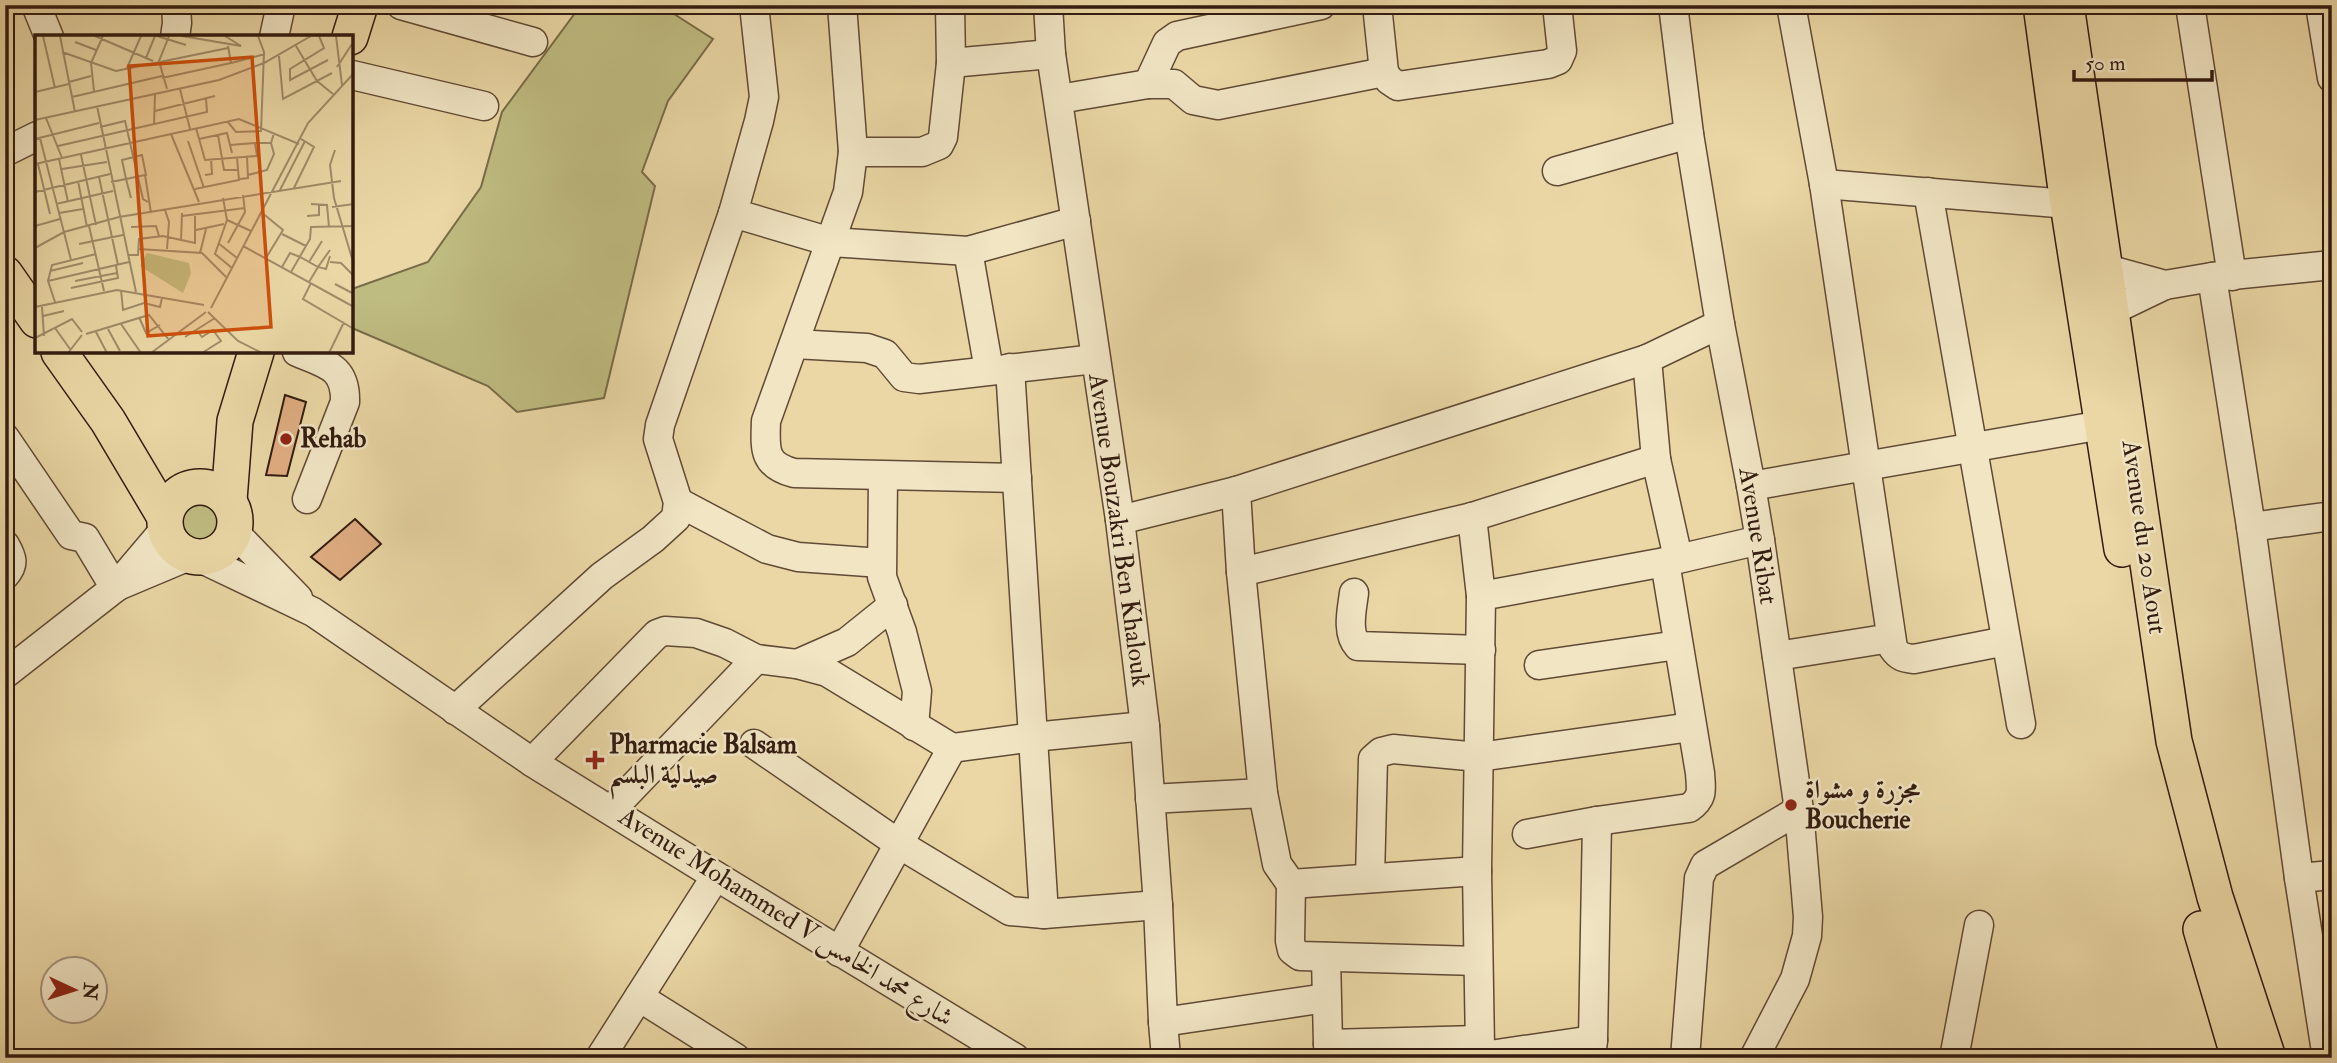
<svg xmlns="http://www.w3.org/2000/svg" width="2337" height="1063" font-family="'IM FELL Double Pica',Amiri,serif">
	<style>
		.green { fill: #bfbc81; stroke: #786c48; stroke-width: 2 }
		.building { fill: #dfad81; stroke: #321b10; stroke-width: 2 }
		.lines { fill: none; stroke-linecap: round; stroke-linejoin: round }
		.minor-casing { stroke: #604a35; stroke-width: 31 }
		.major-casing { stroke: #321b10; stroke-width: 38 }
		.minor { stroke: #f1e5c4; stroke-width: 28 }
		.major { stroke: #ead7a5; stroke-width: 35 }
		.poi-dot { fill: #8f2418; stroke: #f1e5c4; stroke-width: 2.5 }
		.labels { text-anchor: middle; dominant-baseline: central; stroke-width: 5; stroke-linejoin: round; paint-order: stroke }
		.poi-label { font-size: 26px; font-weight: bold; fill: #321b10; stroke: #f1e5c4; text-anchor: start }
		.street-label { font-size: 26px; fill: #321b10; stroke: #f1e5c4 }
		.inset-road { fill: none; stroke: #a08c69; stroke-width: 2 }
		.view { fill: #cd500d; fill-opacity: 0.15; stroke: #cd500d; stroke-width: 3.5 }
		.inset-edge { fill: none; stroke: #321b10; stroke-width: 3.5 }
	</style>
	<rect width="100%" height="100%" fill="#ead7a5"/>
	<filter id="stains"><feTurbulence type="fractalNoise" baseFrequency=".00286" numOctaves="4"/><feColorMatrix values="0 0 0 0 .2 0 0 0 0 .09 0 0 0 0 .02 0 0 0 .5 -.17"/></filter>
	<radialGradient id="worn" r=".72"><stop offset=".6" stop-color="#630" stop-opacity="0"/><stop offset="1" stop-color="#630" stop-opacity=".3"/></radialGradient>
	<g class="green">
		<path d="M581 5H660L713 39 668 101 642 172 655 186 604 398 517 412 488 386 352 328V289L428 262 481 187 502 112Z"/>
		<path d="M199 495C237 498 237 554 195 546 186 545 182 543 177 535L178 506 187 498Z"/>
	</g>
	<g class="building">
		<path d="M285 395 306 402 287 476 266 475Z"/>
		<path d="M355 519 381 544 340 580 311 557Z"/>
	</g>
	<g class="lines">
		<g class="minor-casing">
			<g id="minor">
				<path d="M36 5 49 37"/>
				<path d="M401 5 533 42"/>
				<path d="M842 5 853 152 848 192 766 421C765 449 763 465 794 473L1017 478"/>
				<path d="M1048 5 1051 54 1120 520 1145 726 1158 905 1163 1022 1166 1058"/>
				<path d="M1377 5 1384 72 1389 80 1398 86 1548 64 1558 60 1562 51 1557 5"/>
				<path d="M1673 5 1689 134 1720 324 1751 486 1760 540 1799 810 1808 917 1807 936 1795 979 1754 1058"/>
				<path d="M1791 5 1824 184 1893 648C1899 657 1904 658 1914 659L2006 641"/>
				<path d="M2190 5 2232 276"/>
				<path d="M2320 5 2332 78"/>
				<path d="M175 37 177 23 176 5"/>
				<path d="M274 37 281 5"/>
				<path d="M951 63 1051 54"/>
				<path d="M352 75 484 106"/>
				<path d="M1148 84 1167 43 1177 36 1321 5"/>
				<path d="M1059 99 1148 84H1174L1193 100 1218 105 1384 72"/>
				<path d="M5 152 37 136"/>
				<path d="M853 152H922L939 145 943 137 951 63 950 5"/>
				<path d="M1557 171 1689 134"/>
				<path d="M1824 184 2068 204"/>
				<path d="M1928 192 2021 724"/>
				<path d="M733 213 831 242 968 251 1076 221"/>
				<path d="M968 251 989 370"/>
				<path d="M2103 268 2165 285"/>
				<path d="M2212 277 2251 527 2299 878 2332 875"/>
				<path d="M2111 311 2165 285 2212 277 2332 265"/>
				<path d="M794 344 867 348 885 354 904 377 919 379 1095 359"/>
				<path d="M297 352C325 364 346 366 345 402L307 499"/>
				<path d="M1647 359 1656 459 1678 558"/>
				<path d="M1010 368 1044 914"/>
				<path d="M5 438 71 535 85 538 115 588"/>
				<path d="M883 476 882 577 902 632 917 691 914 726"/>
				<path d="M1751 486 2102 425"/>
				<path d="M1236 491 1241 572 1263 793 1277 864 1291 884 1477 871"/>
				<path d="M678 502 767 549 798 557 881 563"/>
				<path d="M1472 517 1481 596"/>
				<path d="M1120 520 1236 491 1647 359 1720 324"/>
				<path d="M2251 527 2332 516"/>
				<path d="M235 533 298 598"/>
				<path d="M5 545C12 557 15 564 5 575"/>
				<path d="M200 558 313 612 532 762 716 876 1015 1058"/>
				<path d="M1241 572 1472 517 1656 459"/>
				<path d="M120 585 189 556"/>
				<path d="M1354 593C1352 609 1346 633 1358 646L1481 650"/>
				<path d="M1777 656 1891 638"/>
				<path d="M797 664 847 642 893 605"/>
				<path d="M1539 665 1678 645"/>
				<path d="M5 674 115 588 165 529"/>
				<path d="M455 710 602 576 653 539 676 518 678 502 658 439 660 425 733 213 759 121 764 97 754 5"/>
				<path d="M754 744 899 844 1010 911 1044 914 1158 905"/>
				<path d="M532 762 657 634 665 631 696 633 725 643 756 659 797 664 827 672 952 748 1033 737 1145 726"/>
				<path d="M1150 799 1263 793"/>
				<path d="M611 810 756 659"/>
				<path d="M1527 834 1597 821 1689 808C1704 797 1701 790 1700 773L1665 562"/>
				<path d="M1370 878 1373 759 1381 752 1393 749 1479 757 1691 727"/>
				<path d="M2299 878 2327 1058"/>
				<path d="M1291 884 1290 941 1292 950 1300 956 1478 961"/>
				<path d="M839 952 952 748"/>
				<path d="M1326 957 1328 1044 1331 1058"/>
				<path d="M639 997 736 1058"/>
				<path d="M1163 1022 1326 998"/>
				<path d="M1593 1040 1597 821"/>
				<path d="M1328 1044 1479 1040"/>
				<path d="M600 1058 716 876"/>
				<path d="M1591 1058 1593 1040 1490 1055 1483 1053 1480 1048 1477 871 1481 596 1665 562 1760 540"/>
				<path d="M1685 1058 1699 878 1705 865 1799 810"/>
				<path d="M1954 1058 1979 925"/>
			</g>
		</g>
		<g class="major-casing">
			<g id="major">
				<path d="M2041 5 2068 204 2122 549"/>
				<path d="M2066 5 2174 741 2215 897 2268 1058"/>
				<path d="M350 37 360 5"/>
				<path d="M5 274 37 320"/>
				<path d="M59 352 108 421 165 517"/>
				<circle cx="200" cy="522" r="35"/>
				<path d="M229 500 235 421 256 352"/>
				<path d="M2201 929 2239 1058"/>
			</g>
		</g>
		<use href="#minor" class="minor"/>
		<use href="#major" class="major"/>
	</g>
	<g class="poi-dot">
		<circle cx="286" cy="439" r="7"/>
		<path d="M591.5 749.5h7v7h7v7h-7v7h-7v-7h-7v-7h7z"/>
		<circle cx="1791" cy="805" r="7"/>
	</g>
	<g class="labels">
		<g class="poi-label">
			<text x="300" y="439">Rehab</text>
			<text x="609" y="745">Pharmacie Balsam<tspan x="609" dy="30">صيدلية البلسم</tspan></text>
			<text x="1805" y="790">مجزرة و مشواة<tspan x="1805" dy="30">Boucherie</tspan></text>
		</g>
		<g class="street-label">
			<text transform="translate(1119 530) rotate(82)">Avenue Bouzakri Ben Khalouk</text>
			<text transform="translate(1758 536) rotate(81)">Avenue Ribat</text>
			<text transform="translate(2144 537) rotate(82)">Avenue du 20 Aout</text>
			<text transform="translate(786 917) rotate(32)">Avenue Mohammed V شارع محمد الخامس</text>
		</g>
	</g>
	<g transform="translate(35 35)">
		<rect width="318" height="318" fill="#ead7a5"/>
		<path d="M112 218 154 228 156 238 148 258 105 231Z" fill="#bfbc81"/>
		<path class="inset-road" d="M8 1 20 53M25 1 40 77M60 1 118 26M122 1 151 10M147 1 206 11 190 1M284 1 289 13 255 34V45L293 25M301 1 307 50M40 7 61 15M261 11 282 46 298 59M27 17 81 36 193 13M244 21 248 64 297 38M111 23 120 1M196 28 230 19M302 32 317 9M92 33 106 1M127 43 196 28 193 11M34 47 56 41M132 54 124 26 134 1M145 54 155 94M59 56 56 28 68 1M0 57 34 49M37 62 127 41M62 71 101 257M120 76 180 61M11 83 27 123M0 85 184 45 229 28 276 1M192 86 201 97 226 96 229 17 223 1M119 89 120 60M65 92 90 86 108 164 113 167M161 93 170 125 222 121 220 108H236L239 98M136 99 164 167M183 100 189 135H203M5 103 36 225M0 104 64 88M164 104 192 98 197 118M153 106 169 153M195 110 220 108M23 111 172 77 171 64M300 115 295 130 299 163 319 230M46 120 61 190M24 124 33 167M0 129 204 84 264 109M3 129 15 179M27 134 72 127M110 140 116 178M170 140 177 139 176 124M213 140 232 135 239 119 236 108M64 142 83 230M205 144 213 143 212 122M43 146 52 192M76 147 91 144 110 140H111L107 120 87 125 91 144 96 163M259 153 279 112 266 104M160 154 204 145 202 123M245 155 270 106M0 157 75 139M188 163 192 185 180 219 197 233M21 169 78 156M276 169 292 170 294 192M297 172 319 169M130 175 134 187 132 214M226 177 248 195 231 223M24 178 48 174M147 181 210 173M272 181 284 180V169M192 185 216 196M0 191 25 184M54 191 69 256M96 192 121 191 124 201M161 195 189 189M247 199 271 211M146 206 147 178M183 208 202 223M193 208 210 177 208 160M44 209 88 200M208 211 319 272M0 213 29 197 84 182 306 146M103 214 167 218 191 242M295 215 283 232 291 234 295 221M165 218 171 194M93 220H103L104 204 128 201 160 208V179M274 227 287 206M295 227 306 228 319 241M247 232 255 218 265 222 283 232 274 247M15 236 48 228M256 237 275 204 276 192 319 191M13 246 94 227M40 246 82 238M276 248 268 264 319 294M300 249 319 259M36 253 83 243 81 231M86 255 88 275 109 268 125 272 127 263M20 267 13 246 17 230 61 219M0 272 82 255 169 270M7 272 9 301M176 273 273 88 319 38M173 277 203 306 227 318M8 281 29 276M104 282 111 298 125 290M86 289 106 318M20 293 35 314M73 294 85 316M61 297 72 318M163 297 167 302 178 295 186 306 167 318M51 299 114 280 134 305M150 302 180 283M0 303 37 284 47 297M33 318 47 300M116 318 171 277M294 318 309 287"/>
		<path class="view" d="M217 22 236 292 113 301 94 31Z"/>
		<rect width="318" height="318" class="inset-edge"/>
	</g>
	<rect width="2337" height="1063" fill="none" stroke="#ead7a5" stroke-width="28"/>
	<rect x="7" y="7" width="2323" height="1049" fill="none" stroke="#321b10" stroke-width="3.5"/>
	<rect x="14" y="14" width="2309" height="1035" fill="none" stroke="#321b10" stroke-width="2"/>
	<g transform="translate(74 990) rotate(94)"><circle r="33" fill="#f1e5c4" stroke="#a5947c" stroke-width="2"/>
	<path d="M0-5L12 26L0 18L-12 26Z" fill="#8f2418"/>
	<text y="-10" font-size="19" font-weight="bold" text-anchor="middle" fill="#321b10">N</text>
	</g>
	<path d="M2074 70v10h138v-10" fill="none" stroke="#321b10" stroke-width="3.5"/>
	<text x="2085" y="70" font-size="21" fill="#321b10" stroke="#f1e5c4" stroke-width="5" paint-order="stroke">50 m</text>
	<rect width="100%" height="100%" filter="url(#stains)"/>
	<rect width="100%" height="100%" fill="url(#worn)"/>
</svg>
